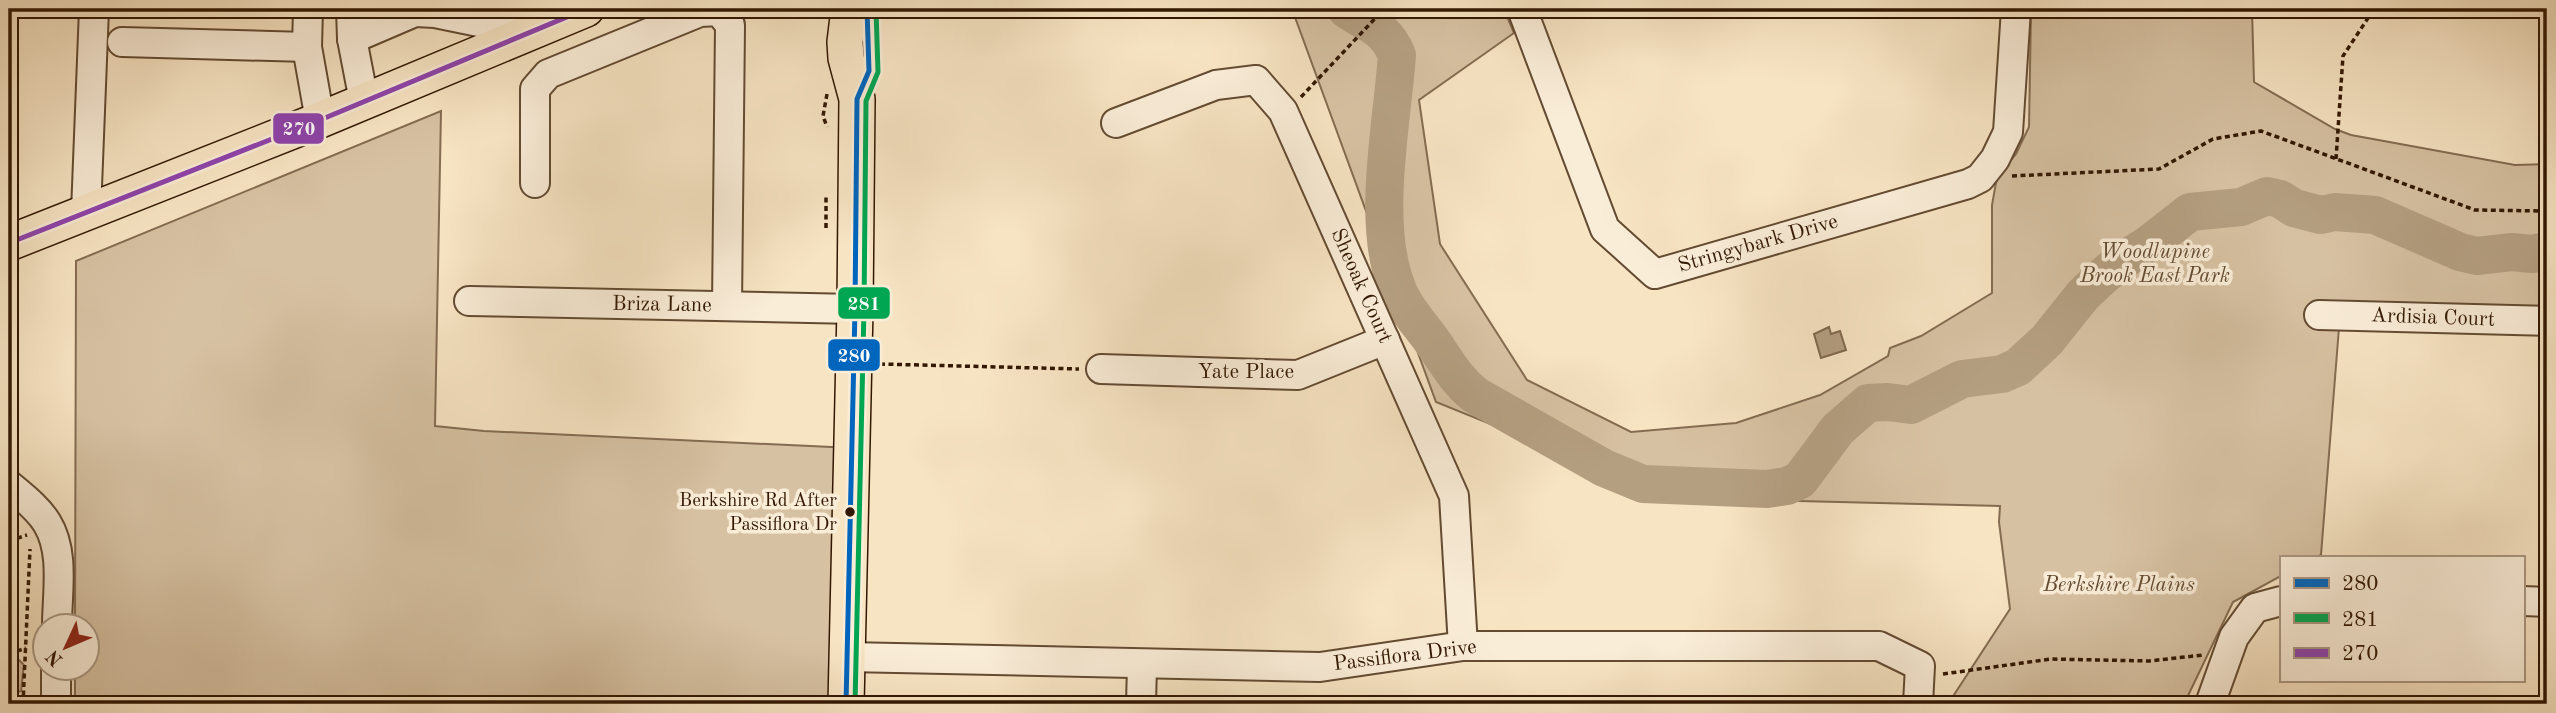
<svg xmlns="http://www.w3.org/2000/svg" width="2556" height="713" font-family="'Old Standard TT',serif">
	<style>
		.green { fill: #d6c1a2; stroke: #846c52; stroke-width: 2 }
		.water { fill: #b49f81; stroke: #80694e; stroke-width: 2 }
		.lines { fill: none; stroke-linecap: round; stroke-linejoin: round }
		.river { stroke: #b49f81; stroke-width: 38 }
		.minor-casing { stroke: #634b32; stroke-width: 32 }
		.major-casing { stroke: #321802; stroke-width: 38 }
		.path { stroke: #321802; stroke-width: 3.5; stroke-dasharray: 5 3.5; stroke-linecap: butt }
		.minor { stroke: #faedd8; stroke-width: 28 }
		.major { stroke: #f7e4c3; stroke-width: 35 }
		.bus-1-casing { stroke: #faedd8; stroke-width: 10 }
		.bus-2-casing { stroke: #faedd8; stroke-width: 10 }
		.bus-3-casing { stroke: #faedd8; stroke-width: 10 }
		.bus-1 { stroke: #0065bd; stroke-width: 5 }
		.bus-2 { stroke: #00a651; stroke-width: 5 }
		.bus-3 { stroke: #8e44ad; stroke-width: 5 }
		.bus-dot { fill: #321802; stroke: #faedd8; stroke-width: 2.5 }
		.labels { text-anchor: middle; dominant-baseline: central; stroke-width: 7; stroke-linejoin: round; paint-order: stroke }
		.bus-label { font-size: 19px; fill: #321802; stroke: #faedd8; text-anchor: end }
		.street-label { font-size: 21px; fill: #321802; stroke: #faedd8 }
		.park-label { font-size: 21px; font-style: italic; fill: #634b32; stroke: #faedd8 }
		.line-badge { stroke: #faedd8; stroke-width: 2.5 }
		.badge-label { font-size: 19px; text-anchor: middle; font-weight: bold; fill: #fff }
	</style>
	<rect width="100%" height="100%" fill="#f7e4c3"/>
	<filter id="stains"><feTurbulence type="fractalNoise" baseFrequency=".00286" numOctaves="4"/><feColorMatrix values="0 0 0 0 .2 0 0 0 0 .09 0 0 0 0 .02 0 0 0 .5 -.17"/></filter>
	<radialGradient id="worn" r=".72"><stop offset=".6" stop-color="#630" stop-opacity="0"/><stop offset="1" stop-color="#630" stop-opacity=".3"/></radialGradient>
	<g class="green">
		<path d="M1292 9H1504L1514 33 1419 100 1440 244 1527 380 1631 432 1736 423 1820 395 1888 356 1890 348 1921 336 1992 293V205L1997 177 2016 154 2029 127 2031 9H2252L2254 82 2335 129 2351 135 2515 165 2547 164V321L2340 315 2321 555 2317 557H2281V576L2233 602 2184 704H1948L2010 609 1999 522 2000 506 1756 500 1605 486 1542 445 1436 402Z"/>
		<path d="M441 111 435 426 484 431 852 448 848 704H75V668H88V626L75 625 76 261Z"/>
		<path d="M19 660 24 665 21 691 9 695V664Z"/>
	</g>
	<path class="water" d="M1829 327 1831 334 1840 331 1846 350 1821 358 1814 334Z"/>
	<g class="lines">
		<path class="river" d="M1346 9C1370 26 1384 26 1397 55 1392 125 1371 222 1397 288 1404 308 1420 324 1432 341 1446 361 1456 380 1475 395L1604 468 1643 484 1767 489 1787 486 1800 480 1838 429 1868 403 1888 402 1911 405 1962 379 2002 374 2018 367 2047 340 2083 295 2100 279 2117 264 2149 244 2190 212 2241 207 2267 196 2280 199 2294 208 2321 215 2335 212 2375 215 2460 252 2477 256 2512 252 2532 254 2547 251"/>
		<g class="minor-casing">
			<g id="minor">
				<path d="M308 9 307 47 320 120"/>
				<path d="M351 9 352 39 364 101"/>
				<path d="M1522 9 1605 229 1655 274 1968 184 1980 178 1995 159 2008 132 2016 9"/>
				<path d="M352 39 415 12 435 13 518 30H534"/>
				<path d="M122 42 307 47"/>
				<path d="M1116 123 1216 85 1256 80 1283 111 1454 496 1463 646"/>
				<path d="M535 183V89L548 74 700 12 719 11 730 25 727 306"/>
				<path d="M86 212 94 9"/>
				<path d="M469 301 855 309"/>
				<path d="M2319 315 2547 321"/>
				<path d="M1101 369 1298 375 1385 340"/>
				<path d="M9 485C22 496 38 508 47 523 65 552 57 593 57 626"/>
				<path d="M2523 601 2547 602"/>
				<path d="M847 657 1320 667 1463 646H1879L1920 666 1918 704"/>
				<path d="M56 704V668"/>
				<path d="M1141 704 1142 665"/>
				<path d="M2210 704 2234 637 2255 608 2281 601"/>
			</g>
		</g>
		<g class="major-casing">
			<g id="major">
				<path d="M9 243 320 120 586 9"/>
				<path d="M846 704 855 309 857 99 846 58 845 42 849 9"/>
			</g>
		</g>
		<g class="path">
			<path d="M827 94 823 116 827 127"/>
			<path d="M1301 97 1384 9"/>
			<path d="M2336 159 2343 56 2374 9"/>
			<path d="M2012 176 2159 169 2213 139 2261 131 2475 210 2547 211"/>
			<path d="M826 228V194"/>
			<path d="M880 364 1079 369"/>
			<path d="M9 541 27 535"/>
			<path d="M9 654 26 648"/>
			<path d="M1943 674 2051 659 2149 661 2203 655"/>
			<path d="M23 704 30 549"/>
		</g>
		<use href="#minor" class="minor"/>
		<use href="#major" class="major"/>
		<g class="bus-1-casing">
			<path id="bus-1" d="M846 704 855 309 857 99 869 71 867 9"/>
		</g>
		<g class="bus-2-casing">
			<path id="bus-2" d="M855 704 864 309 866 101 878 72 876 9"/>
		</g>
		<g class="bus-3-casing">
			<path id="bus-3" d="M9 243 320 120 586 9"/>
		</g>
		<use href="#bus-1" class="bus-1"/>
		<use href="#bus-2" class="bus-2"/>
		<use href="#bus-3" class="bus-3"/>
	</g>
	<circle class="bus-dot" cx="850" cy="512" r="6"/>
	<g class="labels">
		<g class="bus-label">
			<text x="837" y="501">Berkshire Rd After<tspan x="837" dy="24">Passiflora Dr</tspan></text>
		</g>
		<g class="street-label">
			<text transform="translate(1758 244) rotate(-16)">Stringybark Drive</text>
			<text transform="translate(1361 286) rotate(66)">Sheoak Court</text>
			<text transform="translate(662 305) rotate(1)">Briza Lane</text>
			<text transform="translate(2433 318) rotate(2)">Ardisia Court</text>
			<text x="1246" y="372">Yate Place</text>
			<text transform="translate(1405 656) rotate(-7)">Passiflora Drive</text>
		</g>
		<g class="park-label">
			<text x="2155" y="252">Woodlupine<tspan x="2155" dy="24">Brook East Park</tspan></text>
			<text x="2119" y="585">Berkshire Plains</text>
		</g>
	</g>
	<g class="line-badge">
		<rect x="272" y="112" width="53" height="33" rx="7" fill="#8e44ad"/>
		<rect x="837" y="286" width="54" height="34" rx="7" fill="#00a651"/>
		<rect x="827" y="338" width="54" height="34" rx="7" fill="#0065bd"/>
	</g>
	<g class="badge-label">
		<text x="299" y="135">270</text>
		<text x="864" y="310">281</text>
		<text x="854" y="362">280</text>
	</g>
	<rect width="2556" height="713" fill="none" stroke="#f7e4c3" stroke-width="35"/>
	<rect x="10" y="10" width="2535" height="692" fill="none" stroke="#321802" stroke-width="3.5"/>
	<rect x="18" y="18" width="2521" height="678" fill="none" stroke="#321802" stroke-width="2"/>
	<rect x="2280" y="556" width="245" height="126" fill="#faedd8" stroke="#aa9882" stroke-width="2"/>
	<rect x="2294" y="578" width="35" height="10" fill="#0065bd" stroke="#aa9882" stroke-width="2"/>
	<text x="2342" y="590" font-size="21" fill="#321802">280</text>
	<rect x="2294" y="613" width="35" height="10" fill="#00a651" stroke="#aa9882" stroke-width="2"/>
	<text x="2342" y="626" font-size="21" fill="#321802">281</text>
	<rect x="2294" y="648" width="35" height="10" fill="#8e44ad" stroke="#aa9882" stroke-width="2"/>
	<text x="2342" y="660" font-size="21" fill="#321802">270</text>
	<g transform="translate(66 647) rotate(226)"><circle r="33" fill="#faedd8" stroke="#aa9882" stroke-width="2"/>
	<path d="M0-5L12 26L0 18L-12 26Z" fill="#8f2418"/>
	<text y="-10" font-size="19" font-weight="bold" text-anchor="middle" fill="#321802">N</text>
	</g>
	<rect width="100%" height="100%" filter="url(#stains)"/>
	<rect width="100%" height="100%" fill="url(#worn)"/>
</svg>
